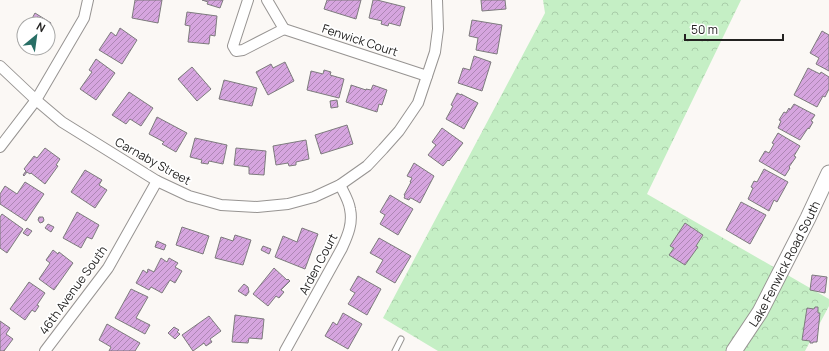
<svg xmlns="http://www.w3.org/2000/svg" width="829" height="351" font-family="Manrope,sans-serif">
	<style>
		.forest { fill: url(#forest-crowns) }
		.building { fill: url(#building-hatch); stroke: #7d7b7d }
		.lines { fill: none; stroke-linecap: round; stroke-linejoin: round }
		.lane-casing { stroke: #979492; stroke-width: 7 }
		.street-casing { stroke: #979492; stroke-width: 12 }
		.secondary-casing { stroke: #979492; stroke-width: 17 }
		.lane { stroke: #fff; stroke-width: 5 }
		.street { stroke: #fff; stroke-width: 10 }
		.secondary { stroke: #fff; stroke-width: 15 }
		.labels { text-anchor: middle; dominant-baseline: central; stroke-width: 3.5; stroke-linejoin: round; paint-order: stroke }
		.street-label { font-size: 12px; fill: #232221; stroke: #fff }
	</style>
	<defs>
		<pattern id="forest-crowns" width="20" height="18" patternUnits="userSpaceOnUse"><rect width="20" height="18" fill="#c5efc5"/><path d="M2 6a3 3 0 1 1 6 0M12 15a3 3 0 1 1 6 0" fill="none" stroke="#a9cda9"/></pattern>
		<pattern id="building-hatch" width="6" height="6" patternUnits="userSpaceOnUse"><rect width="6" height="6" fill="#d6a5df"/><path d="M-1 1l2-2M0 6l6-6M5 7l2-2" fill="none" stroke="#ad86b4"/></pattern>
	</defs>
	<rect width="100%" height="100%" fill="#fbf8f5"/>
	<path class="forest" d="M543 0H741L647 194 829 299V306L805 351H438L383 318 545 13Z"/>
	<g class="building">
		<path d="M135 0H162L158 23 132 18Z"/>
		<path d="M202 0H223L220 8 207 4 208 2Z"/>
		<path d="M327 0H361L356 19 324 9Z"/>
		<path d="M373 0H377L405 7 400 26 389 23 388 26 381 24 382 21 369 18Z"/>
		<path d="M481 0H505L506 9 482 11Z"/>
		<path d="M187 12 217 16 215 36 210 35 209 44 188 42 190 26 185 25Z"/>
		<path d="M35 13 51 23 48 28V24H29Z"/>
		<path d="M472 20 502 25 497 54 476 50 478 38 469 36Z"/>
		<path d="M120 28 137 40 122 64 99 50 111 32 116 36Z"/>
		<path d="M822 31 829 35V71L816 64 819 58 810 53Z"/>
		<path d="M24 32V46L18 42Z"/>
		<path d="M474 56 491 62 482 91 458 83 463 68 470 70Z"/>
		<path d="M96 59 115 73 96 100 80 89 92 72 89 70Z"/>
		<path d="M285 62 294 81 268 95 256 72 271 64 273 68Z"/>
		<path d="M192 67 211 89 197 101 178 79Z"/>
		<path d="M808 68 820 74 821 72 829 77V89L825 97 823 96 817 107 794 95Z"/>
		<path d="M324 70 331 72 330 75 344 79 339 98 307 90 311 71 323 74Z"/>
		<path d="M224 80 257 88 252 106 219 99Z"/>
		<path d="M351 85 366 90V89L371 90 373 85 387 90 382 105 379 104 377 112 346 102 351 86Z"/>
		<path d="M129 92 153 108 141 126 130 119 126 124 112 115Z"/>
		<path d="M457 93 461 95V94L478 103 464 129 446 119 453 106 451 105Z"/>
		<path d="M337 100 338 107 331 108 330 101Z"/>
		<path d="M794 104 815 115 811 121 813 122 809 129 808 128 800 140 778 128 781 121 779 120 784 112 786 113 789 108 790 110Z"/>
		<path d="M157 117 187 133 176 152 162 144 164 142 149 134Z"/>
		<path d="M347 125 353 144 321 154 315 135Z"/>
		<path d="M442 128 463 143 449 161 448 160 443 166 428 155 436 145 432 142Z"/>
		<path d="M778 133 800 146 794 156 796 157 789 167 790 168 785 176 759 161 765 151 769 153 774 144 772 143Z"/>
		<path d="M195 138 227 145 223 164 209 161 208 164 201 163 202 160 190 157Z"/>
		<path d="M306 140 309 159 296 162V165L289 166 288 163 276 165 273 146Z"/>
		<path d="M45 148 60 159 56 165 58 166 45 184 31 173 30 174 27 172 24 176 23 175 26 171 24 169 34 156 37 158Z"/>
		<path d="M236 148 266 151 264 175 249 174V167L234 165Z"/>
		<path d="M414 163 434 176 420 203 411 198H410L409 200 404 198 405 196 404 195 411 182H410L412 178 407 176Z"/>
		<path d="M764 169 788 182 777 202 774 200 769 211 748 199 753 188 751 187 754 181 757 182Z"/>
		<path d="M85 170 102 180 99 185 107 190 95 208 71 192Z"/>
		<path d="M25 182 44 194 26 221 0 204V194L5 186 17 194Z"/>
		<path d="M390 195 413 209 398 235 380 224 385 215 380 212Z"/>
		<path d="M741 202 766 215 750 244 726 230Z"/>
		<path d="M77 212 99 225 92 239 87 237 81 248 63 238Z"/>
		<path d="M2 214 23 229 7 253 0 248V217Z"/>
		<path d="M39 217H43L44 220 43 222 40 223 38 220Z"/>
		<path d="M685 223 703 235 696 246 698 247 685 265 669 255 674 248 670 246Z"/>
		<path d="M48 224 54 227 51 232 45 228Z"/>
		<path d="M182 227 209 236 203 254 176 245Z"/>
		<path d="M27 228 32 231 28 236 23 233Z"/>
		<path d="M302 228 318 234 305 269 275 257 283 236 297 242Z"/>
		<path d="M235 235 251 240 243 265 215 258 221 237 233 241Z"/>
		<path d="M379 238 411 256 395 283 376 272 383 260 370 253Z"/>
		<path d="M157 241 166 245 164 250 155 247Z"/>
		<path d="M263 246 271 249 269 254 261 250Z"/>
		<path d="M53 250 58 254 59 252 73 263 54 290 39 279 50 263 46 260Z"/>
		<path d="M161 258 167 262 169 258 178 263 175 267 182 271 175 283 170 280 162 293 151 287 149 290 136 283 143 270 147 273 148 269 154 272Z"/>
		<path d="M274 268 287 280 288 279 290 281 281 290 284 292 279 298 276 296 268 306 253 294Z"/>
		<path d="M812 275 827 277 825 293 810 290Z"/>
		<path d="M358 276 381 289 367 315 348 304 355 293 350 290Z"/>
		<path d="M29 282 45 293 37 305 39 306 35 312 32 310 25 320 10 309Z"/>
		<path d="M244 284 248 287 249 292 246 296 238 291Z"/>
		<path d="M131 289 148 297 136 318 150 325 145 334 115 318Z"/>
		<path d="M815 307H818V313H820L817 342H813V343H810V341L802 340 807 308 814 309Z"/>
		<path d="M343 313 362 324 348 349 325 336 333 322 337 325Z"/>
		<path d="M235 315 264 319 262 339 249 338 248 343 232 342Z"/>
		<path d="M209 316 221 331 210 339 212 342 206 346 204 343 193 351 182 335Z"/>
		<path d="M0 321 10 328 6 334 13 339 4 351H0Z"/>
		<path d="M107 324 140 343 135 351H109L111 347 99 340Z"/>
		<path d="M174 327 179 330 177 332 180 334 175 339 168 333Z"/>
	</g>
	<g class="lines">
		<g class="lane-casing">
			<path id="lane" d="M395 351 401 339"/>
		</g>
		<g class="street-casing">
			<g id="street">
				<path d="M248 0 233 46 236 51 243 50 284 29 267 0"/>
				<path d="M284 29 427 76"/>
				<path d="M0 66 36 100 62 122 157 181 189 196 221 205 257 207 288 204 314 197 340 185 367 166 383 149 399 131 418 103 435 52 438 29 437 0"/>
				<path d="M0 147 36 100 84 18 88 0"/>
				<path d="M45 351 108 268 157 181"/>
				<path d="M285 351 342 248C348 235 353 223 350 209 349 201 344 193 340 185"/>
			</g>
		</g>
		<g class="secondary-casing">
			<g id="secondary">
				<path id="s1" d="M734 351 760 312 808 218 829 173"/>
			</g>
		</g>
		<use href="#lane" class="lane"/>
		<use href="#street" class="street"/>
		<use href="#secondary" class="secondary"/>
	</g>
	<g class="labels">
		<g class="street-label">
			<text transform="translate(360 40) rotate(18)">Fenwick Court</text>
			<text transform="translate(153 161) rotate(29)">Carnaby Street</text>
			<text stroke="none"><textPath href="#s1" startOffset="101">Lake Fenwick Road South</textPath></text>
			<text transform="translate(318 264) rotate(-62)">Arden Court</text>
			<text transform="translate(73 290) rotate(-54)">46th Avenue South</text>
		</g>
	</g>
	<g transform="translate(36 36) rotate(29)"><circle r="19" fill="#ffffff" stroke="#a7a7a6"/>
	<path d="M0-3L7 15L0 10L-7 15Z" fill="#276e65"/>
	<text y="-6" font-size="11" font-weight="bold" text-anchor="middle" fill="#232221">N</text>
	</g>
	<path d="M685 34v6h98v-6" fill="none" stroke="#232221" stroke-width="2"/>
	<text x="691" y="34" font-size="12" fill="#232221" stroke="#ffffff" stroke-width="3" paint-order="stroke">50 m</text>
</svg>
